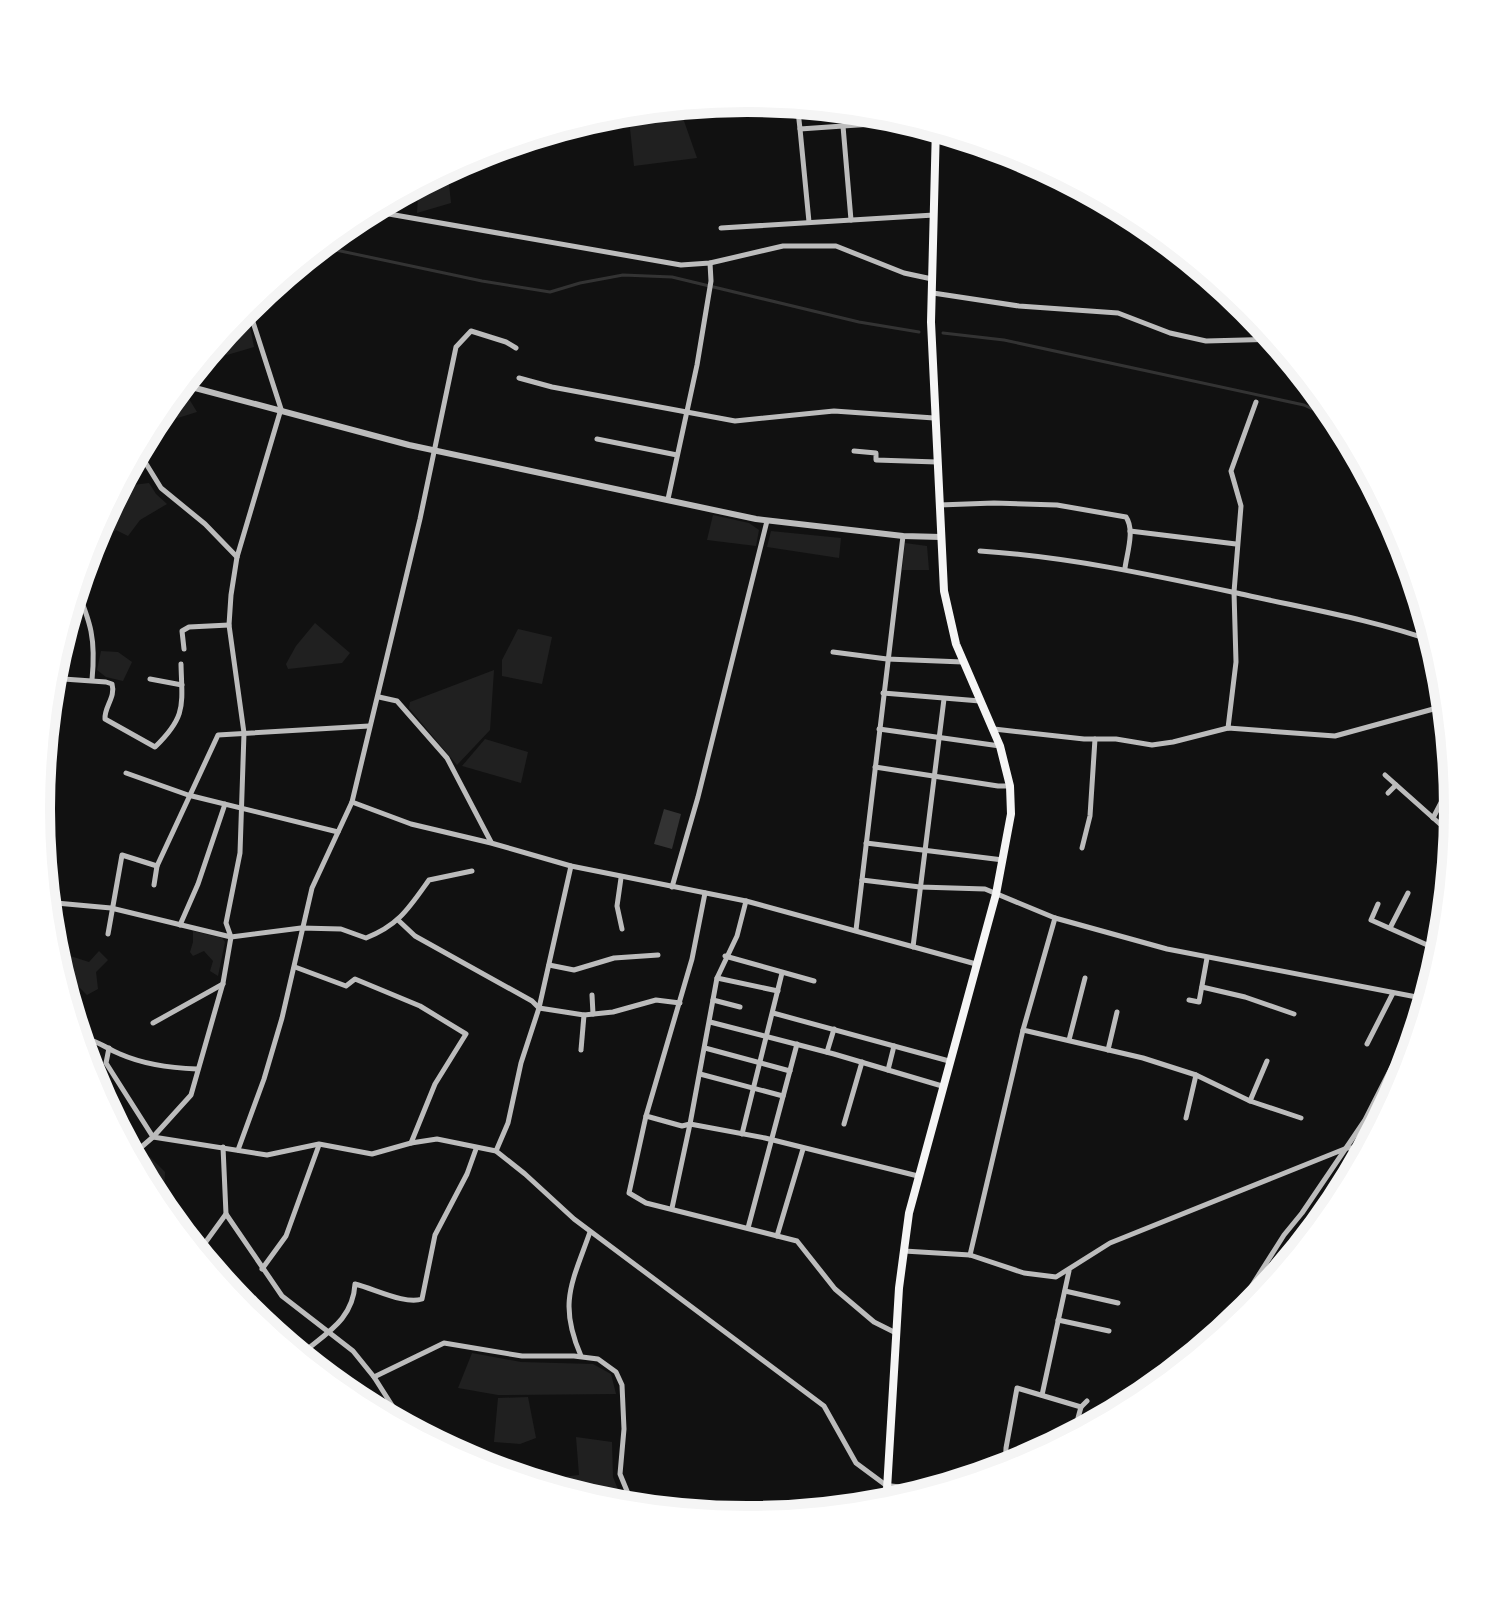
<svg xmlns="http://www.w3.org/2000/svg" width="1494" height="1617" font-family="'Nunito Sans',sans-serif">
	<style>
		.green { fill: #202020 }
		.water { fill: #333 }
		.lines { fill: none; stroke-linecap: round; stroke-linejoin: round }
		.stream { stroke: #333; stroke-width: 3 }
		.minor { stroke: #bcbcbc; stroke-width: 5 }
		.tertiary { stroke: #bcbcbc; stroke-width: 6 }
		.trunk { stroke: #f5f5f5; stroke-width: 8 }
		.rim { fill: none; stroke: #f5f5f5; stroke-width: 10 }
	</style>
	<rect width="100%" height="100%" fill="#111"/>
	<g class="green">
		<path d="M678 104 697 158 634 166 628 109Z"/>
		<path d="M447 166 451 203 417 213 419 182Z"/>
		<path d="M249 322 254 347 227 355 213 344 231 323Z"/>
		<path d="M175 391 186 394 197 412 168 421 160 408Z"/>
		<path d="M149 483 156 494 167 504 140 520 128 536 116 530 100 543 89 540 116 487Z"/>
		<path d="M713 515 749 523 759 530 756 546 707 540Z"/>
		<path d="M771 531 841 538 839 558 767 547Z"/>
		<path d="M905 543 927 546 929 570H902Z"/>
		<path d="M315 623 350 653 342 663 288 669 286 664 296 646Z"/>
		<path d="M518 629 552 637 542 684 502 676V660Z"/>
		<path d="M101 651 118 652 132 662 123 681 106 677 97 670Z"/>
		<path d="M494 670 490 730 457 765 409 708 410 702Z"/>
		<path d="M485 739 528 752 521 783 462 766Z"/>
		<path d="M193 931 222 938 225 942 218 976 210 971 213 961 204 951 193 956 190 952 193 942Z"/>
		<path d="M99 951 108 960 96 972 98 989 87 995 75 983 62 988 53 959 61 953 89 962Z"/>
		<path d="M150 1157 165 1172 163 1213 136 1166Z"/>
		<path d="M472 1353 521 1362 593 1364 611 1374 616 1394 498 1395 458 1388Z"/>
		<path d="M528 1397 536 1438 520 1444 494 1442 498 1398Z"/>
		<path d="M576 1437 612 1442 613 1477 625 1507 608 1506 561 1491 562 1477 579 1475Z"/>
	</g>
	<path class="water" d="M664 809 681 814 672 849 654 844Z"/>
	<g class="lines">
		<g class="stream">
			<path d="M317 246 482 281 550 292 580 283 623 275 672 277 859 322 919 332"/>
			<path d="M943 333 1004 340 1304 405 1344 424"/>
		</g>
		<g class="minor">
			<path d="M797 102 800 129 843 126 851 220"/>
			<path d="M843 126 918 121"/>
			<path d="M800 129 809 222"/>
			<path d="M366 210 681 265 710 263 783 246H836L904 273 932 279"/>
			<path d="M721 228 934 215"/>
			<path d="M933 293 1019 306 1118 313 1170 333 1206 341 1277 339"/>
			<path d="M519 378 552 387 735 421 834 411 934 418"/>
			<path d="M597 439 677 455"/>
			<path d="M137 449 161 488 205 524 237 557"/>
			<path d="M854 451 876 453V460L937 462"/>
			<path d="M668 499 697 365 711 281 710 263"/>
			<path d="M939 505 994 503 1057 505 1126 517C1135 530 1127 553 1125 568"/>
			<path d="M1130 531 1236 544"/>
			<path d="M980 551C1071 557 1157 576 1246 595 1309 609 1374 620 1436 642"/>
			<path d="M75 585C91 623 96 639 92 680"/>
			<path d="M184 649 182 631 189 627 229 625"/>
			<path d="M833 652 887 659 963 662"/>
			<path d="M49 678 106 682 112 684C116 697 104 707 105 719L155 747C187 716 182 705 181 664"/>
			<path d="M150 679 182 685"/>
			<path d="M883 693 980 701"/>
			<path d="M379 697 397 701 447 758 491 842"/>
			<path d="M1228 728 1236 662 1234 592 1241 506 1231 471 1256 402"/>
			<path d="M879 729 1000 746"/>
			<path d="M994 729 1084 739H1116L1152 745 1173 742 1228 728 1335 736 1448 705"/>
			<path d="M875 767 998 786H1010"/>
			<path d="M126 773 188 795 338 832"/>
			<path d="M1385 775 1440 824H1456"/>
			<path d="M1388 793 1396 785"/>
			<path d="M352 802 411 824 491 843 571 866 746 901 976 964"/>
			<path d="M1433 818 1455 776"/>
			<path d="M866 843 1003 860"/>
			<path d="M1082 848 1090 816 1095 739"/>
			<path d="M621 878 617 906 622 929"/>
			<path d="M862 880 920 887 985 889 1055 918 1167 949 1427 999"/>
			<path d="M154 885 157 866 218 735 369 726"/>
			<path d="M672 887 698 797 767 521"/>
			<path d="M705 893 692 959 646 1116 629 1193 646 1203 797 1241 835 1289 874 1322 896 1333"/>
			<path d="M746 901 737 936 717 978 690 1124 765 1138 918 1176"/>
			<path d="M45 902 111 908 231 937 301 928 341 929 366 938C399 925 409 908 429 880L472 871"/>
			<path d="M1378 904 1371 920 1443 952"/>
			<path d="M1055 918 1023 1030 1143 1058 1196 1075 1250 1101 1301 1118"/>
			<path d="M398 920 415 936 532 1001 539 1008 584 1015 613 1012 656 1000 680 1003"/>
			<path d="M180 925 198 884 225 804"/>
			<path d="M1390 928 1408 893"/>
			<path d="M856 930 903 536"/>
			<path d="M108 934 122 855 157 866"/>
			<path d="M913 947 944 699"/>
			<path d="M725 956 814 981"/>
			<path d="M549 965 574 970 614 958 658 955"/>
			<path d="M295 967 346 986 355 979 420 1006 466 1034 435 1084 411 1143"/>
			<path d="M717 978 778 991"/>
			<path d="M1202 987 1245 997 1294 1014"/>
			<path d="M592 995 593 1014"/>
			<path d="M713 1000 740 1007"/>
			<path d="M1189 1000 1199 1002 1207 958"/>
			<path d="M773 1013 949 1061"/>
			<path d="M710 1022 834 1054 942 1086"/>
			<path d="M153 1023 223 984"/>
			<path d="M78 1039C99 1039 102 1047 120 1054 145 1065 170 1068 197 1069"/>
			<path d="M1069 1040 1085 978"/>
			<path d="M1367 1044 1393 993"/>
			<path d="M109 1048 106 1063 153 1137 267 1155 319 1144 372 1154 411 1143 437 1139 496 1151 525 1174 574 1219 824 1406 856 1463 887 1486"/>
			<path d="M705 1048 790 1071"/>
			<path d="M581 1050 584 1015"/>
			<path d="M1108 1050 1117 1012"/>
			<path d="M827 1052 834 1029"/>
			<path d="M888 1070 894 1046"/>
			<path d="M700 1074 783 1096"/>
			<path d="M1250 1101 1267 1061"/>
			<path d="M646 1116 682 1126 690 1124 672 1208"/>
			<path d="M1186 1118 1196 1075"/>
			<path d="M844 1124 862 1062"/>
			<path d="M742 1134 782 973"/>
			<path d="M223 1147 226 1214 282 1296 353 1351 374 1377 407 1429"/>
			<path d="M238 1150 264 1079 282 1018 312 888 352 802 420 519 456 347 471 331 506 342 516 348"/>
			<path d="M496 1151 508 1123 521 1063 539 1008 571 866"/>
			<path d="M131 1156 153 1137 191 1095 223 983 231 937 226 923 240 853 244 733 229 625 231 595 237 557 281 409 252 319 251 300"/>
			<path d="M748 1228 797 1044"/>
			<path d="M777 1236 803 1149"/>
			<path d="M904 1251 970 1255 1024 1273 1056 1277 1110 1243 1347 1148H1359L1364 1155"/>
			<path d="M197 1254 226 1214"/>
			<path d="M970 1255 1023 1030"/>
			<path d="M262 1269 286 1236 319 1145"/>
			<path d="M1065 1291 1118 1303"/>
			<path d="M1058 1320 1109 1331"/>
			<path d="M1220 1336 1284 1235 1302 1213 1365 1120 1431 990"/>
			<path d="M299 1356C324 1334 353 1321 355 1284 375 1289 406 1305 422 1299L435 1235 467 1174 476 1149"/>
			<path d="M581 1356C558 1303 572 1283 590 1232"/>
			<path d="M374 1377 444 1343 522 1356H574L598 1359 616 1372 622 1385 624 1429 620 1474 634 1508"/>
			<path d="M1042 1395 1069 1271"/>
			<path d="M1078 1418 1081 1407"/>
			<path d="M1005 1470 1006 1448 1017 1388 1081 1407 1087 1401"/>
		</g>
		<g class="tertiary">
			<path d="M180 384 409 445 756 519 903 536 941 537"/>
			<path d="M887 1486 921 1490 940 1489"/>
		</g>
		<path class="trunk" d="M886 1506 899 1288 909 1213 996 894 1011 814 1010 786 1000 746 956 644 944 591 931 322 936 126"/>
	</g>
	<path d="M0 0H1494V1617H0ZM50 809a697 697 0 1 1 1394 0a697 697 0 1 1-1394 0Z" fill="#fff" fill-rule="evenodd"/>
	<path class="rim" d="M50 809a697 697 0 1 1 1394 0a697 697 0 1 1-1394 0Z"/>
</svg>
